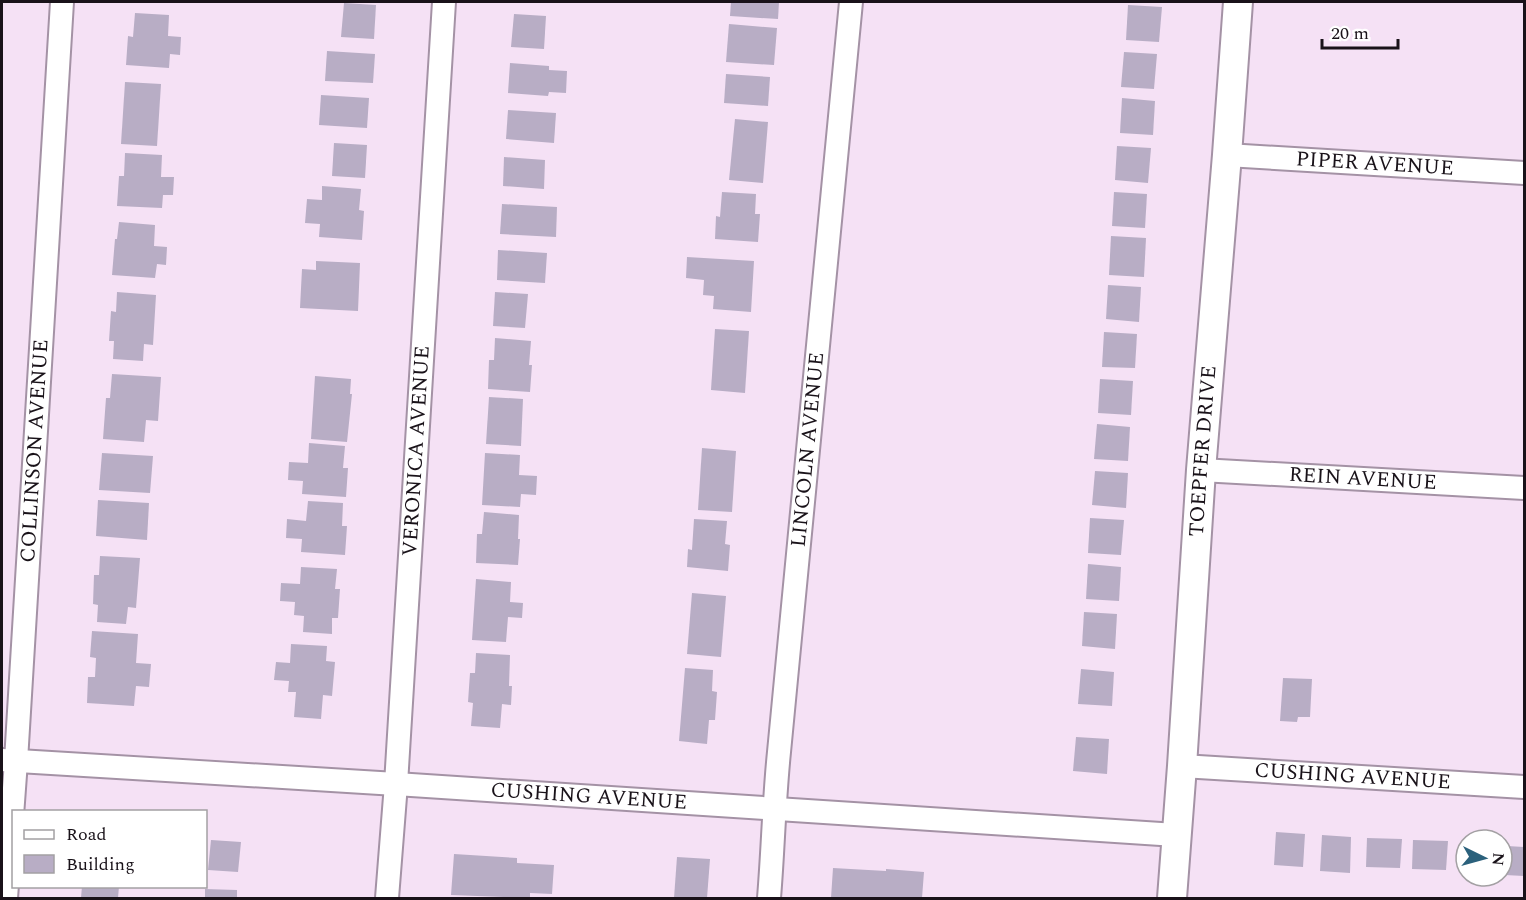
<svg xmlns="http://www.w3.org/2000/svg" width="1526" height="900" font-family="Spectral,serif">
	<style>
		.building { fill: #b8adc5 }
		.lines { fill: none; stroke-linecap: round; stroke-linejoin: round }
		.minor-casing { stroke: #a492a5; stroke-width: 26 }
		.tertiary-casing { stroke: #a492a5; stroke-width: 32 }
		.minor { stroke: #fff; stroke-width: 22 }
		.tertiary { stroke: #fff; stroke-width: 28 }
		.labels { text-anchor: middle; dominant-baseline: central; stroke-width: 6; stroke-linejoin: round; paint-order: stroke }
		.street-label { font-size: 21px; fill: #191219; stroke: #fff }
	</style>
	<rect width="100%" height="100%" fill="#f5e1f5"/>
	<g class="building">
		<path d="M731 2H779L778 19 730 16Z"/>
		<path d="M344 3 376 5 374 39 341 37Z"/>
		<path d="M1128 5 1162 7 1159 42 1126 40Z"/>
		<path d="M135 13 169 15 168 36 181 37 180 55 170 54 169 68 126 65 128 36 133 37Z"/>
		<path d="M514 14 546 16 544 49 511 47Z"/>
		<path d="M729 24 777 28 774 65 726 62Z"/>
		<path d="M327 51 375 54 373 83 325 81Z"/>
		<path d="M1124 52 1157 54 1154 89 1121 87Z"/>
		<path d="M510 63 549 66V70L567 71 566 93 549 92 548 96 508 93Z"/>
		<path d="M726 74 770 77 768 106 724 103Z"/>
		<path d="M125 82 161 84 157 146 121 144Z"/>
		<path d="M321 95 369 98 367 128 319 125Z"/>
		<path d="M1122 98 1155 101 1153 135 1120 133Z"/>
		<path d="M508 110 556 113 554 143 506 139Z"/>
		<path d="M735 119 768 122 763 183 729 180Z"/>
		<path d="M334 143 367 145 365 178 332 176Z"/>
		<path d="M1117 146 1151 148 1148 183 1115 180Z"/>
		<path d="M125 153 162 155 161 177H174L173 195H163L162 208 117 206 119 176H124Z"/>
		<path d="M504 157 545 160 544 189 503 186Z"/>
		<path d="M322 186 361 189 359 210 364 211 362 240 319 237 320 224 305 223 307 199 322 200Z"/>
		<path d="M722 192 756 194 755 214H760L758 242 715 239 716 216 720 217Z"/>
		<path d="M1114 192 1147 194 1145 228 1112 226Z"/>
		<path d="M502 204 557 207 556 237 500 234Z"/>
		<path d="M119 222 155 225 154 246 167 247 166 265 157 264 155 278 112 275 115 239H117Z"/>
		<path d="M1111 236 1146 238 1144 277 1109 275Z"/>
		<path d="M498 250 547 253 545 283 497 280Z"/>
		<path d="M687 257 754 261 751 312 713 309 714 296 703 295 704 280 686 278Z"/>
		<path d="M316 261 360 263 358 311 300 308 302 269 316 270Z"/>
		<path d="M1108 285 1141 287 1139 322 1106 319Z"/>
		<path d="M117 292 156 295 153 345 144 344 143 361 113 359 114 341H109L111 311 116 312Z"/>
		<path d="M495 292 528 294 525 328 493 326Z"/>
		<path d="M715 329 749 331 745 393 711 390Z"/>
		<path d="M1104 332 1137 334 1135 368 1102 367Z"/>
		<path d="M495 338 531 341 529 365H532L530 392 488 389 489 360H494Z"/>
		<path d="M112 374 161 377 158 421 146 420 144 442 103 439 106 398H110Z"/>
		<path d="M315 376 351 379 350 394H352L347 442 311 439Z"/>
		<path d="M1100 379 1133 381 1131 415 1098 413Z"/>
		<path d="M489 397 523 399 521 446 486 444Z"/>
		<path d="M1097 424 1130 427 1128 461 1094 459Z"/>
		<path d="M309 443 345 446 343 468H348L346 497 302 494 303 481 288 480 289 462 308 463Z"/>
		<path d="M702 448 736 451 732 512 698 510Z"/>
		<path d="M102 453 153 456 150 493 99 490Z"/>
		<path d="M485 453 520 455 519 475 537 476 536 495 521 494 520 507 482 505Z"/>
		<path d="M1095 471 1128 473 1126 508 1092 505Z"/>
		<path d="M98 500 149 503 147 540 96 536Z"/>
		<path d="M308 501 343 503 342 526H347L345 555 301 552 302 539 286 538 287 519 306 521Z"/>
		<path d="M484 512 519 515 518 539H520L518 565 476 563 477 534H482Z"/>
		<path d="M1090 518 1124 520 1121 555 1088 553Z"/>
		<path d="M694 519 727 521 725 544 730 545 728 571 687 567 688 549 692 550Z"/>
		<path d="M100 556 140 558 136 608 128 607 126 624 97 622 98 605 93 604 94 575H99Z"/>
		<path d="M1088 564 1121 567 1119 601 1086 599Z"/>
		<path d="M301 567 337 569 335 589H340L338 618H332V634L303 632 304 616 294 615 295 602 280 601 281 583 300 584Z"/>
		<path d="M476 579 511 582 510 602 523 603 522 618 508 617 506 642 472 640Z"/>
		<path d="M692 593 726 596 721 657 687 654Z"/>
		<path d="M1084 612 1117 614 1115 649 1082 646Z"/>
		<path d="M92 631 138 634 136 663 151 664 149 687 136 686 134 706 87 703 88 677H95L96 658 90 657Z"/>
		<path d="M291 644 327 646 326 661 335 662 332 696 323 695 321 719 294 717 296 692H288L289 681 274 680 276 662 290 663Z"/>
		<path d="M476 653 510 655 509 686H512L511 705 502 704 500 728 471 726 473 703 468 702 470 673H475Z"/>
		<path d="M685 668 713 670 712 691 717 692 715 720H709L707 744 679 741Z"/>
		<path d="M1081 669 1114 672 1112 706 1078 704Z"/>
		<path d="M1283 678 1312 679 1310 717H1298L1297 722 1280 721Z"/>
		<path d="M1076 737 1109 739 1107 774 1073 771Z"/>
		<path d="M1276 832 1305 834 1303 867 1274 865Z"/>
		<path d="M1322 835 1351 837 1350 873 1320 871Z"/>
		<path d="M1367 838 1402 839 1400 868 1366 867Z"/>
		<path d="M211 840 241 842 238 872 208 870Z"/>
		<path d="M1413 840 1448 841 1446 870 1412 869Z"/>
		<path d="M1507 846 1524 847V876L1505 875Z"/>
		<path d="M454 854 517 858V863L554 865 552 894 530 893V898L451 895Z"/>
		<path d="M677 857 710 859 707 898H674Z"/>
		<path d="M833 868 886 871V869L924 872 922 898H831Z"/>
		<path d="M82 886H119L118 898H81Z"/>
		<path d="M205 889 237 890V898H205Z"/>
	</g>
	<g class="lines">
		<g class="minor-casing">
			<g id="minor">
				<path id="s1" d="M1227 155 1524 173"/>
				<path id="s2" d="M1201 470 1524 488"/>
				<path id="s3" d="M2 760 396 784 1176 835"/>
				<path id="s4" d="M1182 766 1524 787"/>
				<path id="s5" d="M6 898 16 761 62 2"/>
				<path id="s6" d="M387 898 396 784 444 2"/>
				<path id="s7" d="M769 898C773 850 774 801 779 752L851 2"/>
			</g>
		</g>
		<g class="tertiary-casing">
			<g id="tertiary">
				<path id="s8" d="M1172 898 1182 766 1201 470 1227 155 1238 2"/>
			</g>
		</g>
		<use href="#minor" class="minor"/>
		<use href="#tertiary" class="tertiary"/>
	</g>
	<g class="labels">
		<g class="street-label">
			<text stroke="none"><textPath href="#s1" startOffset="148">PIPER AVENUE</textPath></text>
			<text stroke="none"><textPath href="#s5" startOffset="448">COLLINSON AVENUE</textPath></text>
			<text stroke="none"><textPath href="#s6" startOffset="448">VERONICA AVENUE</textPath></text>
			<text stroke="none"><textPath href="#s7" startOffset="450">LINCOLN AVENUE</textPath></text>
			<text stroke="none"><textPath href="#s8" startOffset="448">TOEPFER DRIVE</textPath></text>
			<text stroke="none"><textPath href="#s2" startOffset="162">REIN AVENUE</textPath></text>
			<text stroke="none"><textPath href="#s4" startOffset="171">CUSHING AVENUE</textPath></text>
			<text stroke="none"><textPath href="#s3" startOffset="588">CUSHING AVENUE</textPath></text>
		</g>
	</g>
	<rect width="1526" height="900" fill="none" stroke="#191219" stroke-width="6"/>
	<rect x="12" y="810" width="195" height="78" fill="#ffffff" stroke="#a3a0a3" stroke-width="1.5"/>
	<rect x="24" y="830" width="30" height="9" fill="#ffffff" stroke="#a3a0a3" stroke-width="1.5"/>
	<text x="66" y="840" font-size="18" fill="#191219">Road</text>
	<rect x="24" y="855" width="30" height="18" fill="#b8adc5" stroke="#a3a0a3" stroke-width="1.5"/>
	<text x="66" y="870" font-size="18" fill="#191219">Building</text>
	<g transform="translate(1484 858) rotate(95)"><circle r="28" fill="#ffffff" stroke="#a3a0a3" stroke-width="1.5"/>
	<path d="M0-4.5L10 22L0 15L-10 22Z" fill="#2b617c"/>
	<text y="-9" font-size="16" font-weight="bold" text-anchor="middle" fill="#191219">N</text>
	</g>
	<path d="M1322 39v9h76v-9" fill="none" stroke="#191219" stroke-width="3"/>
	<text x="1331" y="39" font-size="18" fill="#191219" stroke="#ffffff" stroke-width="4.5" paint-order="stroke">20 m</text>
</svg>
